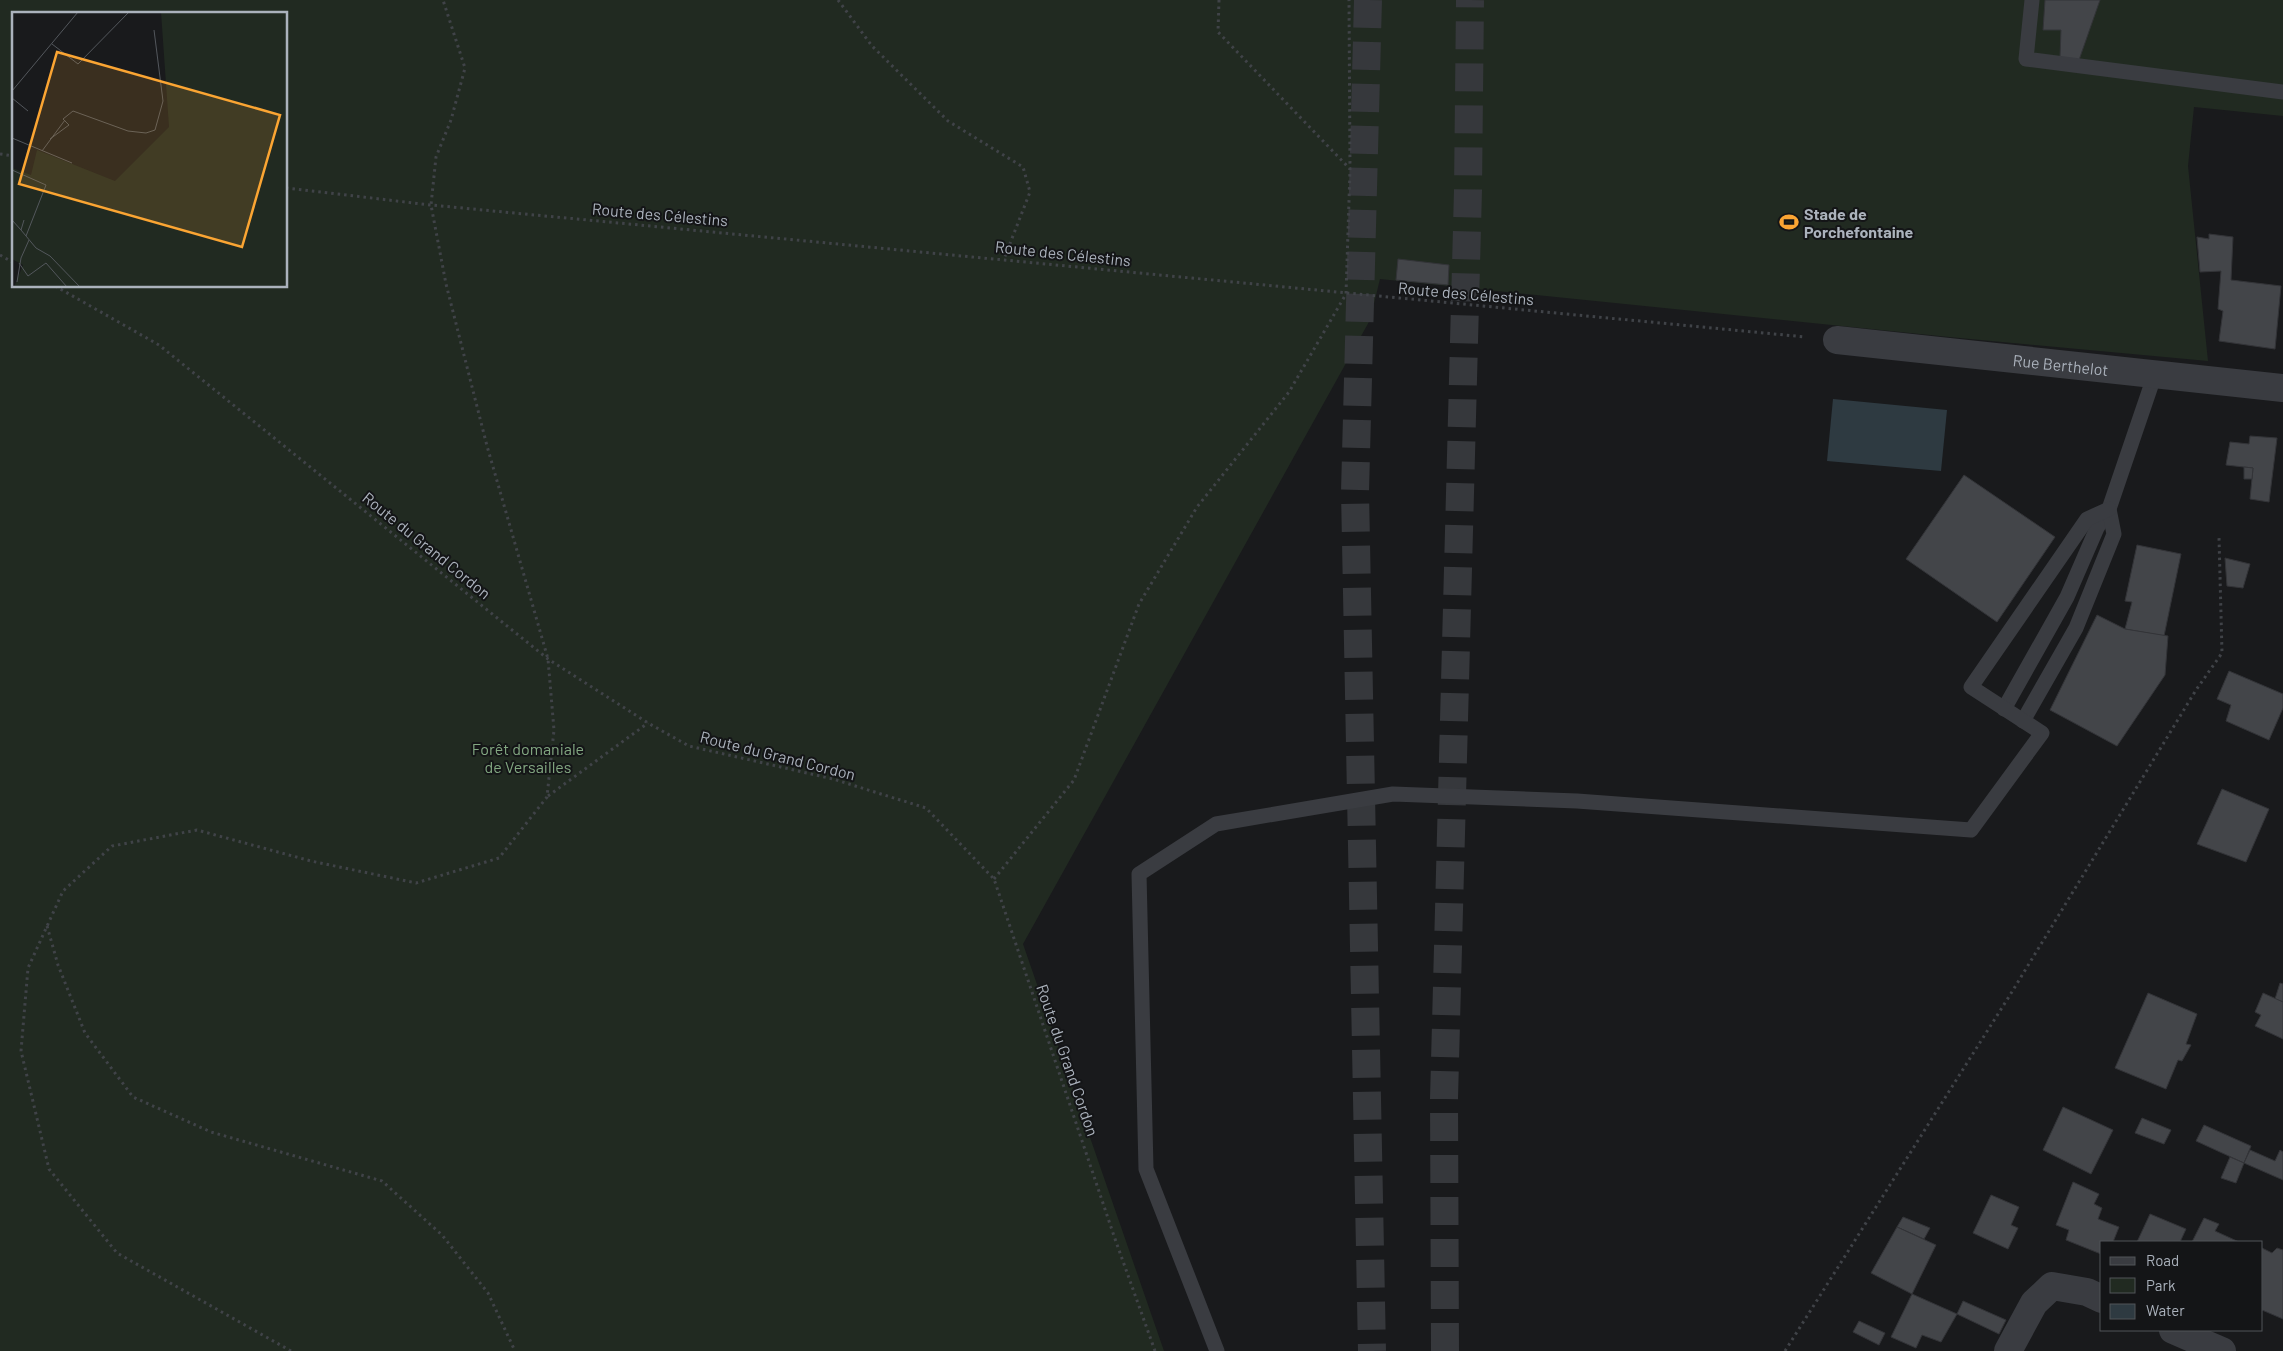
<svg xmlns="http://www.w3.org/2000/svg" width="2283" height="1351" font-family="Barlow,sans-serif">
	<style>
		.green { fill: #212a21; fill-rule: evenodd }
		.water { fill: #2e3a41 }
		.building { fill: #434549; stroke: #333438 }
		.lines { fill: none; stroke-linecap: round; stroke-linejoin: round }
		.highway-tunnel { stroke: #36383c; stroke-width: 28; stroke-dasharray: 28 14; stroke-linecap: butt }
		.path { stroke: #404348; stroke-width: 3; stroke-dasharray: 2.5 4; stroke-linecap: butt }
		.lane { stroke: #3a3c41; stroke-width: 15 }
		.street { stroke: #3a3c41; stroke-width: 28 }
		.labels { text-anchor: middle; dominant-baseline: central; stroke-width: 4; stroke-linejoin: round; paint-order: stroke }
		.poi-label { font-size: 16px; font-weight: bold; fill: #abb2bc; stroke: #141517; text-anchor: start }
		.street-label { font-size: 16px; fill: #abb2bc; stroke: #141517 }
		.park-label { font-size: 16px; fill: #83a882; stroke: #141517 }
		.inset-road { fill: none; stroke: #53575c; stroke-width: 1 }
		.view { fill: #fba533; fill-opacity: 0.15; stroke: #fba533; stroke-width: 2.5 }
		.inset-edge { fill: none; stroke: #abb2bc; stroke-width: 2.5 }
	</style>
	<rect width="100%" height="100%" fill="#191a1c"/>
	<path class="green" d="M0 0H2283V116L2194 107 2188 166 2208 361 1949 337 1380 279 1370 320 1023 944 1164 1351H0ZM14 14H286V286H14Z"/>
	<path class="water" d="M1833 399 1947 410 1941 471 1827 461Z"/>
	<g class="building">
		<path d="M2045 0H2100L2079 60 2060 57 2061 30H2043Z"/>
		<path d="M2209 234 2233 237 2231 280 2281 286 2275 349 2219 341 2223 311 2218 309 2221 271 2200 272 2197 237 2209 239Z"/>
		<path d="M1398 259 1449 265 1448 285 1396 280Z"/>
		<path d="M2250 436 2277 438 2269 502 2250 499 2253 468 2226 465 2230 442 2249 444Z"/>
		<path d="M2244 467 2253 468 2252 479H2244Z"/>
		<path d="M1964 475 2055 537 1997 622 1906 559Z"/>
		<path d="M2137 545 2181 554 2164 636 2125 629 2132 602 2125 601Z"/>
		<path d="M2225 558 2250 564 2243 588 2227 586Z"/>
		<path d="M2097 615 2125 629 2168 636 2165 675 2117 746 2050 710Z"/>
		<path d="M2229 671 2283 694V708L2269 740 2226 721 2231 705 2217 699Z"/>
		<path d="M2222 789 2269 809 2246 862 2197 844Z"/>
		<path d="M2280 983 2283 984V1002L2275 999Z"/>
		<path d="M2148 993 2197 1014 2186 1044 2191 1045 2182 1061 2178 1060 2166 1089 2115 1068Z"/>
		<path d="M2263 993 2283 1002V1039L2255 1026 2261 1015 2255 1012Z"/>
		<path d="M2063 1107 2113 1130 2091 1174 2043 1150Z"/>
		<path d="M2142 1118 2171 1130 2164 1144 2135 1133Z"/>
		<path d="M2204 1125 2251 1146 2244 1163 2196 1141Z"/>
		<path d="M2250 1150 2275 1161 2280 1150 2283 1152V1180L2244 1163Z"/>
		<path d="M2230 1157 2244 1163 2236 1183 2221 1178Z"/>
		<path d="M2073 1182 2099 1194 2094 1204 2102 1208 2098 1219 2119 1227 2113 1242H2102L2101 1254 2066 1240 2069 1230 2056 1225Z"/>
		<path d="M1991 1195 2019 1207 2011 1225 2018 1228 2008 1249 1973 1233Z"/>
		<path d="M2150 1214 2186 1229 2180 1242H2137Z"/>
		<path d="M1903 1217 1930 1228 1924 1239 1897 1227Z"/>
		<path d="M2204 1218 2219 1224 2215 1231 2239 1242H2192Z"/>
		<path d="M1897 1227 1936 1245 1912 1294 1871 1273Z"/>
		<path d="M2262 1248 2272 1253 2277 1248 2283 1250V1319L2262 1310Z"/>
		<path d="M1912 1294 1957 1314 1941 1342 1922 1335 1916 1348 1891 1337Z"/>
		<path d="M1963 1301 2006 1320 1999 1334 1957 1314Z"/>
		<path d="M1859 1321 1885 1333 1879 1345 1853 1332Z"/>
	</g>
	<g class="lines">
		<g class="highway-tunnel">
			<path d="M1368 0 1355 492 1372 1351"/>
			<path d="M1445 1351 1444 1099 1468 190 1470 0"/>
		</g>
		<g class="path">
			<path d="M838 0 872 46 948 121 1023 167 1030 192 1004 259"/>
			<path d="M1219 0 1218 32 1350 169"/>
			<path d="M0 154 14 156"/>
			<path d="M286 188 431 205 1806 337"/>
			<path d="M0 255 14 263"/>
			<path d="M55 286 159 345 548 659 648 723 689 746 833 779 926 808 994 879 1114 1236 1155 1351"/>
			<path d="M548 796 648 723"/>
			<path d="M994 879 1074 780 1139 604 1197 507 1289 392 1346 294 1350 170 1349 0"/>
			<path d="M47 926 58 965 85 1033 133 1097 211 1132 382 1181 442 1235 488 1293 515 1351"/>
			<path d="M291 1351 117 1253 49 1169 21 1051 28 968 63 891 112 846 197 830 311 861 416 883 499 858 547 797 554 730 548 659 487 446 446 284 431 205 436 157 451 120 465 68 443 0"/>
			<path d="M1785 1351 2010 995 2196 690 2222 653 2219 538"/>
		</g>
		<g class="lane">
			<path d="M2032 0 2026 59 2283 92"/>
			<path d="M2004 709 2067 597 2097 528 2109 509"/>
			<path d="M2023 721 2076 628 2114 534 2109 509 2155 374"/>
			<path d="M1217 1351 1146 1169 1139 874 1216 824 1393 794 1577 801 1971 830 2042 733 1971 687 2087 519 2109 509"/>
		</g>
		<g class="street">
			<path id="s1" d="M1837 340 2283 388"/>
			<path d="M2173 1330 2222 1351"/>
			<path d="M2008 1351 2034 1303 2052 1286 2087 1292 2102 1299"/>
		</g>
	</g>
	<defs>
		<g id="stadium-bare" transform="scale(1.5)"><path d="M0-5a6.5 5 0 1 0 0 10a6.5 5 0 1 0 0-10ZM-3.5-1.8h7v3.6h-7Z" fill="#fba533" stroke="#141517" stroke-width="2.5" paint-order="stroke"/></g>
	</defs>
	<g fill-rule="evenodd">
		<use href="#stadium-bare" x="1789" y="222"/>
	</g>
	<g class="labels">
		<g class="poi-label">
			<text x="1804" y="213">Stade de<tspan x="1804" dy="18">Porchefontaine</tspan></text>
		</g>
		<g class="street-label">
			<text transform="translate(660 214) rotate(5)">Route des Célestins</text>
			<text transform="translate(1063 253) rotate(6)">Route des Célestins</text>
			<text transform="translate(1466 293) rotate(5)">Route des Célestins</text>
			<text stroke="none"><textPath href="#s1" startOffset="225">Rue Berthelot</textPath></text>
			<text transform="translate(427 545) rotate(39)">Route du Grand Cordon</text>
			<text transform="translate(778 755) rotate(14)">Route du Grand Cordon</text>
			<text transform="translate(1068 1060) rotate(71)">Route du Grand Cordon</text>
		</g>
		<g class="park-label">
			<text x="528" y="748">Forêt domaniale<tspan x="528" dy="18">de Versailles</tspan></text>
		</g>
	</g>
	<g transform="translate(12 12)">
		<rect width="275" height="275" fill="#191a1c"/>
		<path d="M149 0H275V275H2L11 253 0 247V156L19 163 25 138 103 169 157 115Z" fill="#212a21"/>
		<path class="inset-road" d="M40 32 66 52 117 0M0 79 66 0M0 86 16 99M0 126 60 151M38 127 57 113 51 107 61 99 116 119 134 121 143 118 151 89 142 18M30 139 53 108M0 158 34 173 14 224M0 208 9 218 12 208M9 218 24 236 38 244 68 275M7 251 16 264 34 251 55 275M5 270 9 246 17 228"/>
		<path class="view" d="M45 40 268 103 230 235 7 172Z"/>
		<rect width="275" height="275" class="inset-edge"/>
	</g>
	<rect x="2100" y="1241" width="162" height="90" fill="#141517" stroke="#505459"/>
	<rect x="2110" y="1257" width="25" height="8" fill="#3a3c41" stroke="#505459"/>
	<text x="2146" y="1266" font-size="15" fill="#abb2bc">Road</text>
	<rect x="2110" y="1278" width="25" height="15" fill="#212a21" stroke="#505459"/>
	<text x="2146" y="1291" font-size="15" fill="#abb2bc">Park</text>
	<rect x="2110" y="1304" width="25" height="15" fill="#2e3a41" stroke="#505459"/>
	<text x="2146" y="1316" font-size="15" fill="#abb2bc">Water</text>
</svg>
